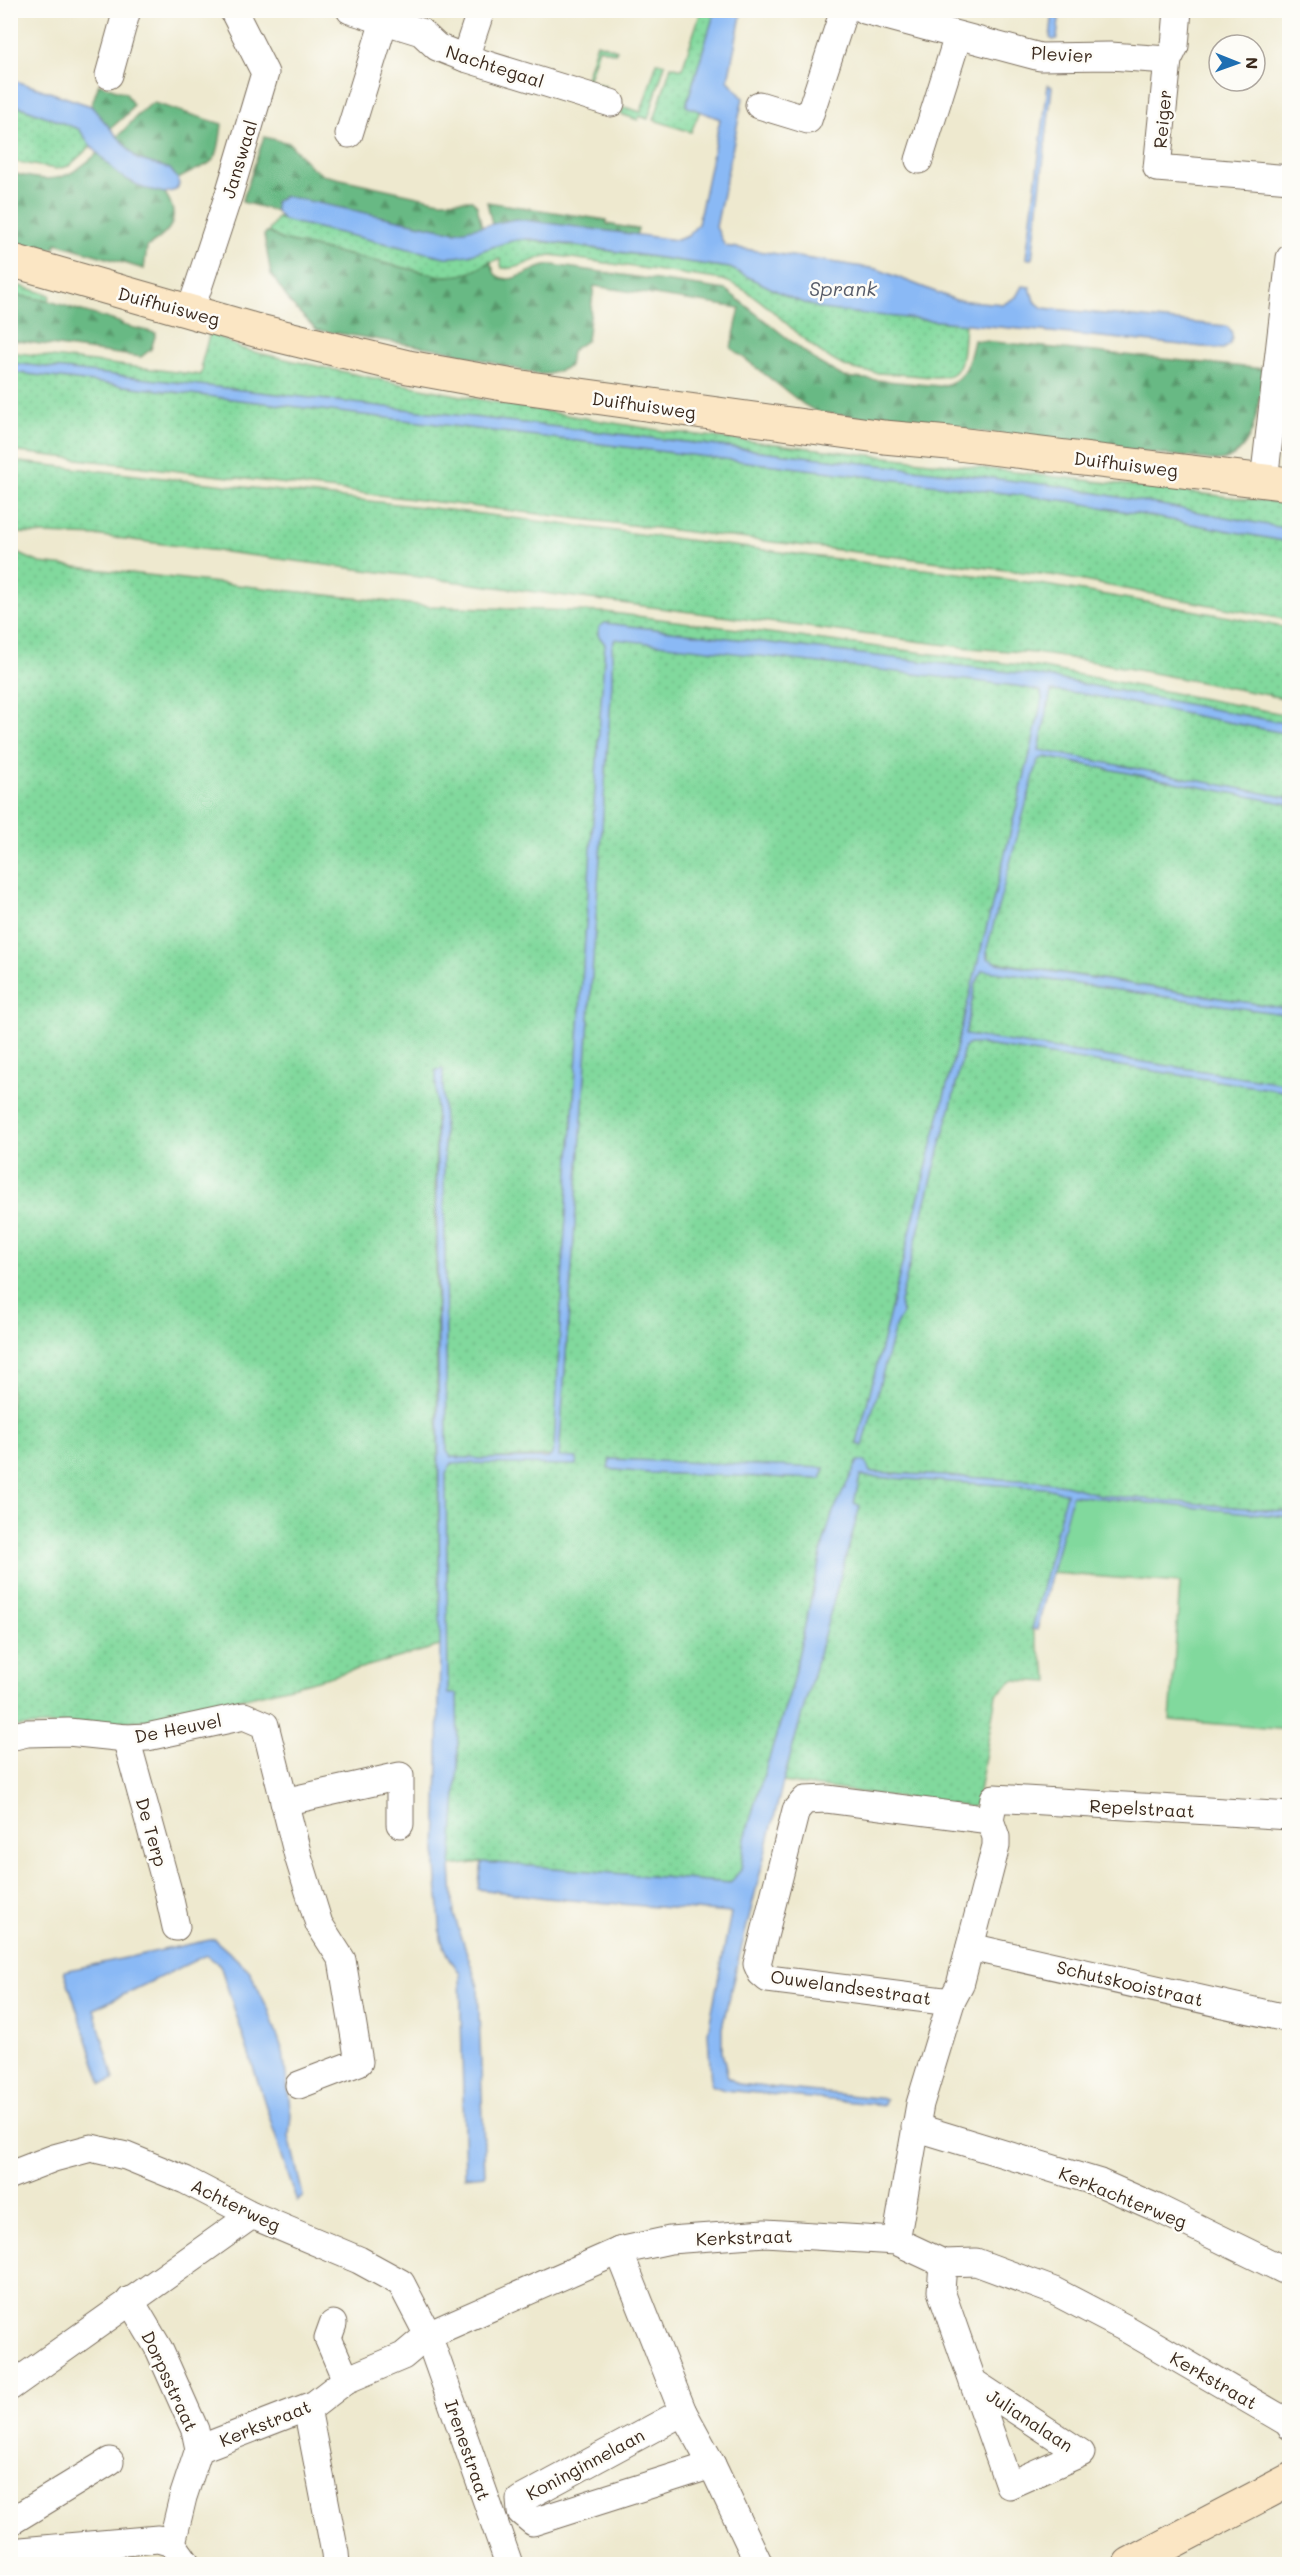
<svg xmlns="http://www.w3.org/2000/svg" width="1300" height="2575" font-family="Mali,sans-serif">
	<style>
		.grass { fill: url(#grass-dots); stroke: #5e825e; stroke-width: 1.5; fill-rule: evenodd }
		.forest { fill: url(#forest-firs); stroke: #527251; stroke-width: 1.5 }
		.garden { fill: #81d99d; stroke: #5e825e; stroke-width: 1.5 }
		.water { fill: #8ab9f5; stroke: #62728a; stroke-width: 1.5 }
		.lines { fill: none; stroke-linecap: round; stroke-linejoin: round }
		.street-casing { stroke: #7a6d5c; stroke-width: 29 }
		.secondary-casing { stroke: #7a6d5c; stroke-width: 35 }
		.street { stroke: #fff; stroke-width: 27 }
		.secondary { stroke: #fbe6c4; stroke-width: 33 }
		.labels { text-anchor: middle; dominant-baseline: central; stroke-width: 5; stroke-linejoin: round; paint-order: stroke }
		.street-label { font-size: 18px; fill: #3b2a1e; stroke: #fdfcf7 }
		.water-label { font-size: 20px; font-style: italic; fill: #575c69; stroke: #fdfcf7 }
	</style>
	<defs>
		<pattern id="grass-dots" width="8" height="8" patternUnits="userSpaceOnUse" patternTransform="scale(1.5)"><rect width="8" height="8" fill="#81d99d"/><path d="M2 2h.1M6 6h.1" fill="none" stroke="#70ba87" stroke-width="1.8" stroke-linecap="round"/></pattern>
		<pattern id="forest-firs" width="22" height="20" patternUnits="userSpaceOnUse" patternTransform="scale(1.5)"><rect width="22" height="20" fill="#68b984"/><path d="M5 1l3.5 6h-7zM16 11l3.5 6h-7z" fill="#57976b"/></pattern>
	</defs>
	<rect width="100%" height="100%" fill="#fdfcf7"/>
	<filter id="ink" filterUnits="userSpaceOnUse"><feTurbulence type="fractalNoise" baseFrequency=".0167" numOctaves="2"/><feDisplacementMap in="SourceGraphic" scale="12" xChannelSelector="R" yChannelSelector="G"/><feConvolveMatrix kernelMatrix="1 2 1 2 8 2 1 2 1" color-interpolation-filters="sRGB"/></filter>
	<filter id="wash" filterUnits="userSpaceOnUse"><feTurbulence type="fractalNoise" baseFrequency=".008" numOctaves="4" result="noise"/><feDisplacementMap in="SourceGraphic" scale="24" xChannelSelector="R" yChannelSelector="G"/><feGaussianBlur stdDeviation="1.35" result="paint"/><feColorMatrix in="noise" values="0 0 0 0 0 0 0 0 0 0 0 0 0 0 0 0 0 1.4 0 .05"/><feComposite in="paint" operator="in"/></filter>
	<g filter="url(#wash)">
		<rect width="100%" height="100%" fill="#eee9cf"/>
		<g class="grass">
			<path d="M701 11H715L686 106 700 111 691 132 654 120 671 66 682 69Z"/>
			<path d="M597 43 617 50 615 53 599 48 588 81 605 86 603 91 584 85Z"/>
			<path d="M657 62 665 64 648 119 639 116 638 120 621 114 624 107 641 112Z"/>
			<path d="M10 103 79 129 91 146 69 166 56 169 11 161Z"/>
			<path d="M278 216 283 220 445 257C474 259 496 241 524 239L730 268 793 299 822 309 965 324C961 375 964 381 910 375 888 373 863 374 842 365 799 345 768 295 723 280L551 255C534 257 520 271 502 268L500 259C490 261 487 265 478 270 467 276 453 277 440 276L282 240 268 232Z"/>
			<path d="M10 283 50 295 49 301 11 294Z"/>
			<path d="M210 332 240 348 258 353C393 384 527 410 664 431L1289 504V529L1059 486 11 363V352L201 375 203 366 201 365Z"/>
			<path d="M11 372 1069 501 1289 542V620L1057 576 11 451Z"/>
			<path d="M11 461 449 510 892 566C1026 578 1157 604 1289 628V699L1095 662 1035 653 970 648 101 536 14 533 11 532Z"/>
			<path d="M10 550 40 563 427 606 605 612 1043 668 1289 715V724L1041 676 605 623 598 635 605 644 564 1246 554 1448 551 1456 481 1459 450 1457 447 1451 443 1070H437L435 1187 440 1646 307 1683 154 1720 11 1727Z"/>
			<path d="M620 638 1017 686 1041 691 1042 699 1032 746 857 1444 863 1445 895 1327 902 1314 900 1302 954 1093 964 1048 969 1044H979L1289 1092V1512L1100 1495 1065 1485 1037 1481 870 1472 865 1461 856 1464 855 1471 833 1512 824 1541 790 1692 754 1806 745 1839 741 1871 730 1883 482 1862 451 1866 458 1763 457 1694H448L446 1474 451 1463 576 1464V1458H559L612 681V646L615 639ZM610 1459 825 1469 821 1479 648 1473 608 1469Z"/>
			<path d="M1051 691 1079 693 1289 734V798L1039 750Z"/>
			<path d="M1045 757 1289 804V1009L989 961 987 948 1033 772 1038 760Z"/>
			<path d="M982 970 1289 1015V1084L965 1035 975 986Z"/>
			<path d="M860 1476 1046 1488 1067 1493 1032 1629 1050 1682 1013 1680 996 1695 977 1803 972 1807 783 1782 860 1506 854 1503Z"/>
		</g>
		<g class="forest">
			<path d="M99 84 126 93 133 105 127 114 110 129 91 106Z"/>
			<path d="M154 103 222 124C217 169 216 158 178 179L170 169 137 159 117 137C127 128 144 105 154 103Z"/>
			<path d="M264 137 289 143 311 167 323 175 440 201 472 200 477 206 482 227 455 232 285 196 275 202 276 211 242 202Z"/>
			<path d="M98 153C121 177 132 185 165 193 182 219 171 232 147 247L144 269 56 243 55 248 33 251 11 244V173C54 183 64 182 98 153Z"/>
			<path d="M487 202 606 220 607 224 638 229 636 235 516 219 492 224Z"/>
			<path d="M268 232 282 240 440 276C460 277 474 273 490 261L495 274C514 289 532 264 553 265L726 290 819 363 844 377 940 386C966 382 969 363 974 340L1264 369C1258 400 1258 454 1220 461L817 412 803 404 731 348 740 308 594 286 587 340 571 351 569 367 549 374H535L445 350 317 330 291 304 271 274 264 235Z"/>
			<path d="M10 294 49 301 122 323V325L156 333 151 349 141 357 11 340Z"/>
		</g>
		<path class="garden" d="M1071 1495 1289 1517V1730L1170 1720 1180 1583 1052 1573Z"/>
		<g class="water">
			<path d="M715 11H742L728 80 743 98 716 227 725 246 877 269 956 300 1004 304 1016 297 1022 286 1030 287 1034 301 1043 308 1226 326C1233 330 1234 338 1229 345L1223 349 845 312 822 309 793 299 730 268 530 239C500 238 478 259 445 257L283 220 276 211 275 202 285 196 455 232 516 219 677 240 688 236 698 224 720 119 686 106Z"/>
			<path d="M1053 11H1060L1057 39 1053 40 1050 38Z"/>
			<path d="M10 79 91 106 137 159 170 169 178 179 179 185 176 190 165 193 143 188 119 175 91 146 79 129 11 103Z"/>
			<path d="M1048 85 1052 87 1032 259H1029L1026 258Z"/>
			<path d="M11 363 1059 486 1289 529V542L1069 501 11 372Z"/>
			<path d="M605 623 1041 676 1289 724V734L1079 693 1051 691 1039 750 1289 798V804L1046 757 1038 760 987 948V958L997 963 1289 1009V1015L982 970 975 986 965 1035 1289 1084V1092L979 1044H969L964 1047 954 1093 900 1302 902 1314 895 1327 863 1446 857 1444 1032 746 1042 699 1041 691 1017 686 615 639 612 646V681L559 1457 577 1458 576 1465 452 1463 446 1474 448 1694H457L458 1763 451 1866 454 1915 478 1986 485 2175 465 2177 460 1973 450 1959 441 1939 436 1865 440 1646 436 1070 443 1069 447 1451 451 1457 481 1459 548 1458 551 1456 554 1448 564 1246 605 644 598 635 599 627Z"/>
			<path d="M610 1459 825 1468 821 1479 648 1473 608 1469Z"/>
			<path d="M858 1461H865L870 1472 1037 1481 1065 1485 1101 1495 1290 1512 1289 1517 1072 1495 1037 1630 1032 1629 1066 1493 1046 1488 860 1476 854 1503 860 1506 783 1782 730 1993 722 2028V2052L728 2077 738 2084 886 2099 884 2105 724 2090 711 2085 708 2032 731 1913 546 1898 478 1889 482 1862 730 1883 741 1870 745 1839 754 1806 790 1692 824 1541 833 1512Z"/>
			<path d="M214 1939 249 1970 269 2011 283 2052 291 2115 289 2136 303 2196 297 2202 220 1965 206 1955 94 2009 114 2079 102 2084 64 1971Z"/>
		</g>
	</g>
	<g filter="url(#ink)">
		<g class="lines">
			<g class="street-casing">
				<g id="street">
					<path d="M350 10 421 32 437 47 465 58 611 103"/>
					<path d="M864 10 1040 57 1110 56 1168 60"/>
					<path d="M1178 10 1175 46 1168 60 1157 168 1290 179"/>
					<path d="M465 58 481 10"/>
					<path d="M109 75 127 10"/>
					<path d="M759 105 808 120 844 10"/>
					<path d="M349 134 384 21"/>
					<path d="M919 160 958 36"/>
					<path d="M190 312 229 194 265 73 233 10"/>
					<path d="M1264 481 1290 258"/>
					<path d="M10 1737 27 1733 68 1732 126 1738 147 1737 244 1716 265 1725 298 1856 319 1924 342 1960 359 2062 299 2085"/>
					<path d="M126 1738 168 1891 176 1927"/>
					<path d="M284 1802 400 1776V1824"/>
					<path d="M970 1947 1290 2019"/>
					<path d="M951 2002 768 1979 761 1973 757 1964 796 1810 805 1800 827 1799 990 1820"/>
					<path d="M915 2127 1100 2183 1157 2208 1290 2273"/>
					<path d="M10 2175 54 2158 91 2148 126 2156 185 2180 252 2215 359 2260 401 2283 428 2335 509 2564"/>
					<path d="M896 2241 920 2104 951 2002 960 1985 996 1846V1837L990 1820 994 1798 1290 1816"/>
					<path d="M619 2251 683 2412 712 2465 759 2564"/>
					<path d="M943 2263 941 2291 1009 2485 1081 2453 973 2382"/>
					<path d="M130 2300 159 2349 195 2430 199 2449 183 2497 172 2543 187 2564"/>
					<path d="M333 2324 328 2338 346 2380"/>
					<path d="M10 2387 252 2215"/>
					<path d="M307 2408 335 2553 336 2564"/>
					<path d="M683 2412 520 2500 521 2512 533 2522 712 2465"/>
					<path d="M199 2449 315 2404 346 2380 403 2356 428 2335 619 2251 670 2240 765 2233 896 2241 943 2263 976 2262 1054 2291 1127 2329 1287 2422 1290 2426"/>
					<path d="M10 2522 110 2461"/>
					<path d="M10 2552 158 2539 172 2543"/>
				</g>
			</g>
			<g class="secondary-casing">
				<g id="secondary">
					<path d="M10 260 255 330 408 367 508 385 884 437 949 443 1290 484"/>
					<path d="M1130 2564 1290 2480"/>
				</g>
			</g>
			<use href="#street" class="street"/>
			<use href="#secondary" class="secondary"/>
		</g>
	</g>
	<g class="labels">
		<g class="street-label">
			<text transform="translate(1062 54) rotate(3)">Plevier</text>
			<text transform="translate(495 66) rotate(18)">Nachtegaal</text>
			<text transform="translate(1162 119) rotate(-85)">Reiger</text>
			<text transform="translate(239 159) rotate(-73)">Janswaal</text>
			<text transform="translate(169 306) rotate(15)">Duifhuisweg</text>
			<text transform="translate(644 405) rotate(8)">Duifhuisweg</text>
			<text transform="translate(1126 464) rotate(7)">Duifhuisweg</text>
			<text transform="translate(178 1728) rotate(-11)">De Heuvel</text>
			<text transform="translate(1142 1808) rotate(3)">Repelstraat</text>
			<text transform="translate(152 1832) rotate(74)">De Terp</text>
			<text transform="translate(1130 1983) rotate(13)">Schutskooistraat</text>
			<text transform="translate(851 1987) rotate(8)">Ouwelandsestraat</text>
			<text transform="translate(1123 2197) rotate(22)">Kerkachterweg</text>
			<text transform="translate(236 2205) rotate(26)">Achterweg</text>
			<text transform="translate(744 2237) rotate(-2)">Kerkstraat</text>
			<text transform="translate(1214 2380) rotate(30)">Kerkstraat</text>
			<text transform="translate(170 2381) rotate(65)">Dorpsstraat</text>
			<text transform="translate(1030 2420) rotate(33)">Julianalaan</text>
			<text transform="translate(265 2423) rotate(-22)">Kerkstraat</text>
			<text transform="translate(468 2450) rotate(71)">Irenestraat</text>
			<text transform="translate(585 2464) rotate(-28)">Koninginnelaan</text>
		</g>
		<g class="water-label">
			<text x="843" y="288">Sprank</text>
		</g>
	</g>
	<rect width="1300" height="2575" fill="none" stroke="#fdfcf7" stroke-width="36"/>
	<g transform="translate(1237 63) rotate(91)"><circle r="28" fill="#fdfcf7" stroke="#afa8a0" stroke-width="1.5"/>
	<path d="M0-4.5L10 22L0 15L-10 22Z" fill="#1f6fb2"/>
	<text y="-9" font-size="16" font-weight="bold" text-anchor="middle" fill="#3b2a1e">N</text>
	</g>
</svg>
